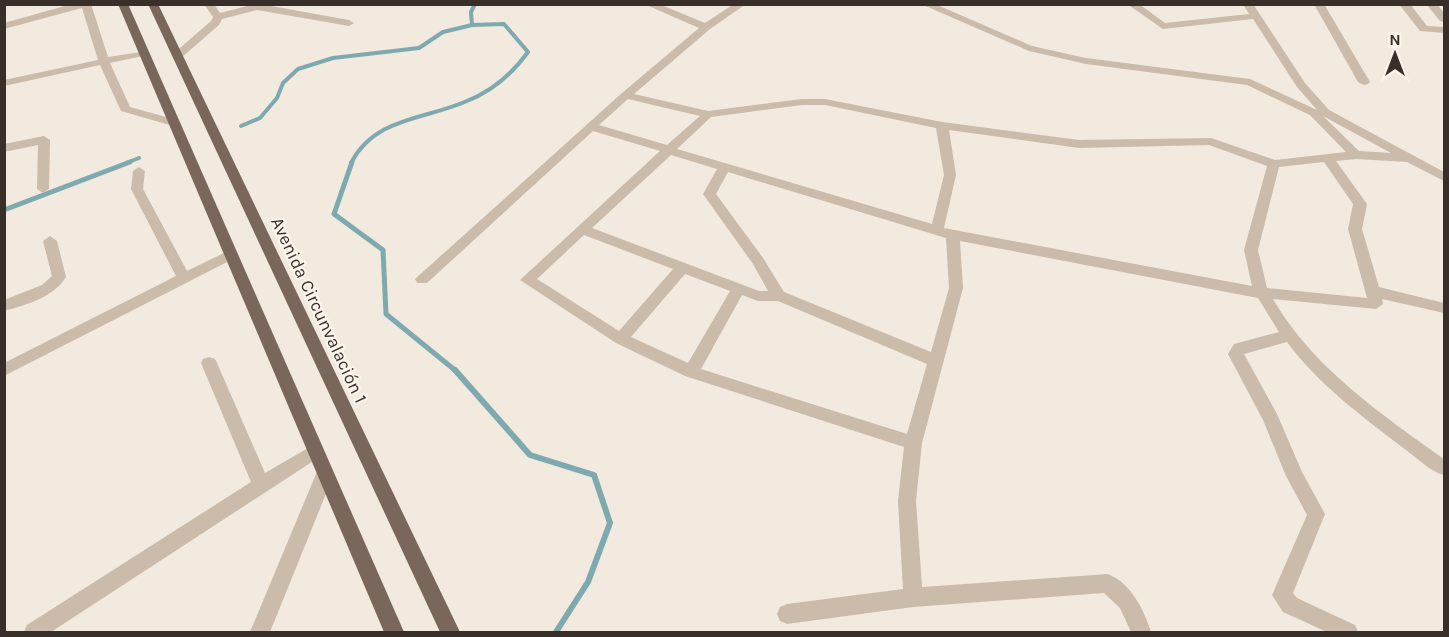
<svg xmlns="http://www.w3.org/2000/svg" width="1449" height="637" font-family="Karla,sans-serif">
	<style>
		.lines { fill: none; stroke-linecap: round; stroke-linejoin: round }
		.stream-far2 { stroke: #7eaaaf; stroke-width: 4 }
		.stream-far1 { stroke: #7eaaaf; stroke-width: 5 }
		.stream { stroke: #7eaaaf; stroke-width: 6 }
		.street { fill: #cabbaa; fill-rule: evenodd }
		.primary { fill: #79675b; fill-rule: evenodd }
		.labels { text-anchor: middle; dominant-baseline: central; stroke-width: 4.5; stroke-linejoin: round; paint-order: stroke }
		.street-label { font-size: 18px; fill: #382f29; stroke: #faf4eb }
	</style>
	<rect width="100%" height="100%" fill="#f2eade"/>
	<g class="lines">
		<g class="stream-far2">
			<path d="M241 126 260 118 277 98 283 83 298 69 333 58 419 48 443 32 472 25"/>
			<path d="M126 163 139 158"/>
			<path d="M351 163C375 117 424 120 467 101 492 91 512 74 528 52L504 24 472 25 471 12 475 4"/>
		</g>
		<g class="stream-far1">
			<path d="M352 162 334 214 383 250 386 314 456 371"/>
			<path d="M4 210 130 162"/>
		</g>
		<path class="stream" d="M455 370 530 455 594 475 610 523 588 582 556 632"/>
		<g class="street">
			<path d="M72 4H91L108 57 147 51V55L110 63 130 107 177 120V124L173 126 121 111 100 65 4 86V80L98 60 82 8 4 29V23Z"/>
			<path d="M204 4H214L220 13 255 4H274L271 6 349 20 354 23 349 26 257 10 222 19 219 25 181 58H173V54L211 21 213 17Z"/>
			<path d="M644 4H659L705 23 734 4H746L710 29 634 94 708 111 802 99H825L942 122 1079 140 1211 138 1275 160 1346 152 1310 115 1247 85 1086 64 1029 51 921 4H935L1032 46 1086 58 1250 79 1317 110 1297 87 1253 19 1163 29 1127 4H1139L1165 23 1249 14 1243 4H1253L1305 83 1329 110 1444 172V181L1407 162 1356 159 1336 161 1367 204 1362 229 1379 287 1444 303V313L1382 299 1383 304 1376 309 1273 299C1312 367 1382 415 1444 459V475C1431 472 1418 459 1406 450 1364 418 1319 385 1287 342L1244 354 1277 414 1302 472 1325 514 1293 593 1297 598 1355 625 1358 632H1327L1283 612 1272 595 1307 515 1286 476 1263 420 1228 354 1234 344 1279 332 1258 298 960 241 963 288 922 443 916 501 922 587 1108 574C1131 583 1144 610 1151 632H1131L1120 608 1104 593 913 607 787 624 780 621 777 614 780 607 787 604 903 589 898 501 904 447 685 376 616 343 520 280 660 151 593 131 427 283H417L415 279 622 93 699 28ZM628 99 700 116 667 145 599 125ZM802 105H825L936 128 944 175 932 224 677 149 711 117ZM1323 116 1391 153 1359 151ZM949 130 1079 148 1209 145 1267 166 1244 250 1252 286 944 228 956 175ZM671 155 717 169 703 194 753 264 768 291H759L592 228ZM1324 162 1353 204 1348 229 1367 298 1267 288 1258 250 1279 167ZM728 172 946 238 949 288 931 352 784 292 763 258 716 194ZM584 235 673 269 619 331 537 279ZM685 274 730 291 688 363 631 337ZM742 295 758 301H778L927 364 907 434 701 369Z"/>
			<path d="M1314 4H1324L1370 82 1368 84 1364 85 1358 82Z"/>
			<path d="M1399 4H1410L1427 26 1444 27V33L1420 31Z"/>
			<path d="M1426 4H1437L1444 13V22L1440 21Z"/>
			<path d="M44 136 50 140 49 189 43 193 37 189 38 145 4 152V144Z"/>
			<path d="M139 167 145 171 143 189 187 271 230 250 237 255 235 258 4 376V363L176 276 131 189 133 171Z"/>
			<path d="M50 236 57 241 66 277C54 297 26 305 4 311V300L42 285 52 276 43 241Z"/>
			<path d="M209 357 215 359 217 363 265 473 315 444 321 446 324 451 321 456 51 632H24L27 625 251 482 201 363 203 359Z"/>
			<path d="M325 466 331 469 334 474 270 632H250L316 474 319 469Z"/>
		</g>
		<g class="primary">
			<path d="M118 4H128L404 632H384Z"/>
			<path d="M148 4H158L460 632H440Z"/>
		</g>
	</g>
	<g class="labels">
		<g class="street-label">
			<text transform="translate(319 310) rotate(65)">Avenida Circunvalación 1</text>
		</g>
	</g>
	<rect width="1449" height="637" fill="none" stroke="#382f29" stroke-width="12"/>
	<g transform="translate(1395 54)" stroke="#faf4eb" stroke-width="4.5" paint-order="stroke">
	<path d="M0-4.5L10 22L0 15L-10 22Z" fill="#382f29"/>
	<text y="-9" font-size="16" font-weight="bold" text-anchor="middle" fill="#382f29">N</text>
	</g>
</svg>
